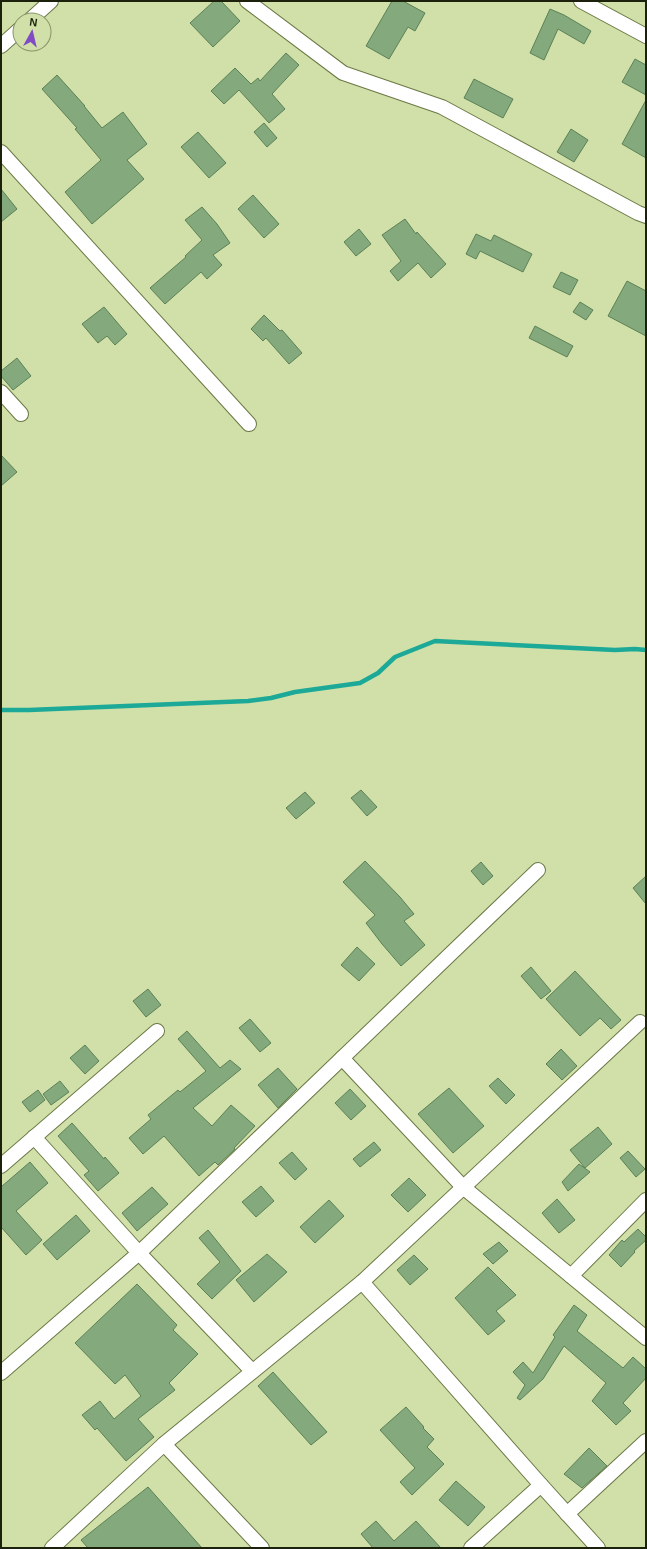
<svg xmlns="http://www.w3.org/2000/svg" width="647" height="1549" font-family="Arial,sans-serif">
	<style>
		.lines { fill: none; stroke-linecap: round; stroke-linejoin: round }
		.stream { stroke: #1ca997; stroke-width: 4.5 }
		.building { fill: #83a97d; stroke: #5c8156 }
		.minor-casing { stroke: #6b7845; stroke-width: 16 }
		.minor { stroke: #fff; stroke-width: 14 }
	</style>
	<rect width="100%" height="100%" fill="#d0e0a8"/>
	<g class="lines">
		<path class="stream" d="M1 710H29L248 701 271 698 295 692 360 683 378 673 395 657 435 641 615 650 635 649 646 650"/>
	</g>
	<g class="building">
		<path d="M214 1H221L240 21 213 47 190 23Z"/>
		<path d="M392 1H403L425 13 415 31 408 27 389 59 366 46Z"/>
		<path d="M550 9 564 15 591 31 584 44 558 29 544 60 530 53Z"/>
		<path d="M286 53 299 65 272 94 285 109 269 123 239 90 224 104 211 91 235 68 251 84 258 78 260 81Z"/>
		<path d="M635 59 646 65V95L622 82Z"/>
		<path d="M57 75 85 106H84L102 128 123 112 147 144 127 160 144 179 92 224 65 192 101 160 75 129 77 128 42 89Z"/>
		<path d="M474 79 513 99 503 118 464 98Z"/>
		<path d="M646 100V158L622 144Z"/>
		<path d="M264 123 277 138 267 147 254 132Z"/>
		<path d="M571 129 588 140 574 162 557 152Z"/>
		<path d="M198 132 226 163 209 178 181 147Z"/>
		<path d="M1 189 17 209 1 222Z"/>
		<path d="M253 195 279 224 264 238 238 209Z"/>
		<path d="M202 207 217 224 230 243 213 255 222 265 207 279 201 272 165 304 150 288 186 257 185 256 202 240 185 220Z"/>
		<path d="M405 219 416 234 417 232 446 264 431 278 418 263 398 281 390 271 401 261 382 235Z"/>
		<path d="M359 229 371 244 356 256 344 242Z"/>
		<path d="M476 234 491 241 494 235 532 254 523 272 480 251 476 259 466 254Z"/>
		<path d="M561 272 578 280 570 295 553 287Z"/>
		<path d="M627 281 646 291V336L608 316Z"/>
		<path d="M580 302 593 310 586 320 573 312Z"/>
		<path d="M104 307 127 334 115 345 107 336 98 343 82 324Z"/>
		<path d="M264 315 280 331 282 330 302 353 289 364 266 338 263 341 251 329Z"/>
		<path d="M535 326 573 346 567 357 529 338Z"/>
		<path d="M17 358 31 376 13 390 1 376V371Z"/>
		<path d="M1 455 17 472 1 486Z"/>
		<path d="M361 790 377 807 367 816 351 798Z"/>
		<path d="M305 792 315 803 296 819 286 808Z"/>
		<path d="M365 861 400 897 414 914 404 921 425 945 401 966 382 944 366 923 375 915 343 882Z"/>
		<path d="M481 862 493 876 483 885 471 871Z"/>
		<path d="M646 876V904L633 888Z"/>
		<path d="M357 947 375 964 359 981 341 965Z"/>
		<path d="M531 967 551 991 541 999 521 976Z"/>
		<path d="M575 971 621 1020 611 1029 600 1018 580 1036 546 999Z"/>
		<path d="M148 989 161 1005 146 1017 133 1001Z"/>
		<path d="M250 1019 271 1043 260 1052 239 1028Z"/>
		<path d="M187 1031 220 1068 230 1060 241 1069 193 1108 212 1126 231 1105 255 1126 234 1148 235 1149 218 1165 215 1162 199 1176 164 1136 143 1154 129 1138 151 1119 148 1115 178 1090 180 1092 206 1071 178 1039Z"/>
		<path d="M85 1045 99 1061 85 1074 70 1058Z"/>
		<path d="M561 1049 577 1066 562 1080 546 1064Z"/>
		<path d="M278 1068 297 1089 278 1108 258 1085Z"/>
		<path d="M498 1078 515 1095 506 1104 489 1086Z"/>
		<path d="M60 1081 69 1092 51 1105 43 1094Z"/>
		<path d="M449 1088 484 1126 453 1153 418 1114Z"/>
		<path d="M350 1089 366 1106 351 1120 335 1103Z"/>
		<path d="M38 1090 45 1100 30 1112 22 1102Z"/>
		<path d="M72 1123 104 1159 105 1157 119 1173 98 1191 84 1175 89 1171 58 1136Z"/>
		<path d="M598 1127 612 1144 585 1168 570 1150Z"/>
		<path d="M374 1142 381 1150 360 1167 353 1159Z"/>
		<path d="M628 1151 645 1169 636 1177 620 1158Z"/>
		<path d="M292 1152 307 1169 295 1180 279 1163Z"/>
		<path d="M30 1162 48 1183 16 1211 42 1240 26 1255 1 1227V1187Z"/>
		<path d="M579 1164 590 1172 568 1191 562 1182Z"/>
		<path d="M409 1178 426 1195 408 1212 391 1195Z"/>
		<path d="M261 1186 274 1201 256 1217 242 1202Z"/>
		<path d="M152 1187 168 1204 137 1231 122 1213Z"/>
		<path d="M557 1199 575 1220 559 1233 542 1213Z"/>
		<path d="M329 1200 344 1216 315 1243 300 1227Z"/>
		<path d="M76 1215 90 1231 57 1260 43 1244Z"/>
		<path d="M638 1229 646 1237V1240L634 1251 635 1252 621 1267 609 1255 622 1240 624 1242Z"/>
		<path d="M208 1230 241 1271 212 1299 197 1284 220 1262 199 1238Z"/>
		<path d="M499 1242 508 1251 493 1264 483 1254Z"/>
		<path d="M267 1254 287 1272 254 1302 236 1280Z"/>
		<path d="M414 1255 428 1269 410 1285 397 1270Z"/>
		<path d="M488 1267 516 1295 496 1311 505 1321 488 1335 455 1298Z"/>
		<path d="M137 1284 177 1325 173 1330 198 1354 169 1383 175 1390 138 1419 154 1437 126 1461 97 1428 95 1430 82 1415 100 1401 114 1419 141 1396 125 1375 115 1384 75 1343Z"/>
		<path d="M574 1305 587 1315 577 1331 623 1368 633 1357 646 1369V1378L623 1403 631 1411 616 1425 592 1401 606 1383 564 1346 543 1379 520 1400 517 1398 525 1385 513 1372 523 1362 533 1373 555 1337 553 1335Z"/>
		<path d="M273 1372 327 1432 311 1445 258 1386Z"/>
		<path d="M406 1407 424 1427 423 1428 434 1439 427 1447 444 1464 412 1495 400 1482 415 1468 380 1430Z"/>
		<path d="M589 1448 607 1466 582 1488 564 1474Z"/>
		<path d="M456 1481 485 1507 468 1526 439 1500Z"/>
		<path d="M148 1487 202 1548H88L81 1540Z"/>
		<path d="M376 1521 394 1541 416 1521 441 1548H373L361 1534Z"/>
	</g>
	<g class="lines">
		<g class="minor-casing">
			<g id="minor">
				<path d="M247 1 343 73 442 107 638 213 646 216"/>
				<path d="M581 1 646 36"/>
				<path d="M30 20 51 1"/>
				<path d="M1 46 20 29"/>
				<path d="M1 152 249 424"/>
				<path d="M1 392 21 414"/>
				<path d="M342 1058 463 1187 646 1338"/>
				<path d="M34 1137 139 1253 252 1371"/>
				<path d="M1 1166 157 1031"/>
				<path d="M571 1276 646 1200"/>
				<path d="M362 1282 541 1485 598 1548"/>
				<path d="M1 1373 139 1253 538 870"/>
				<path d="M164 1444 262 1548"/>
				<path d="M567 1514 646 1441"/>
				<path d="M52 1548 164 1444 362 1282 640 1022"/>
				<path d="M471 1548 541 1485"/>
			</g>
		</g>
		<use href="#minor" class="minor"/>
	</g>
	<rect width="647" height="1549" fill="none" stroke="#1b210b" stroke-width="4"/>
	<g transform="translate(32 32) rotate(8)"><circle r="19" fill="#d0e0a8" stroke="#889469"/>
	<path d="M0-3L7 15L0 10L-7 15Z" fill="#804bc3"/>
	<text y="-6" font-size="11" font-weight="bold" text-anchor="middle" fill="#1b210b">N</text>
	</g>
</svg>
